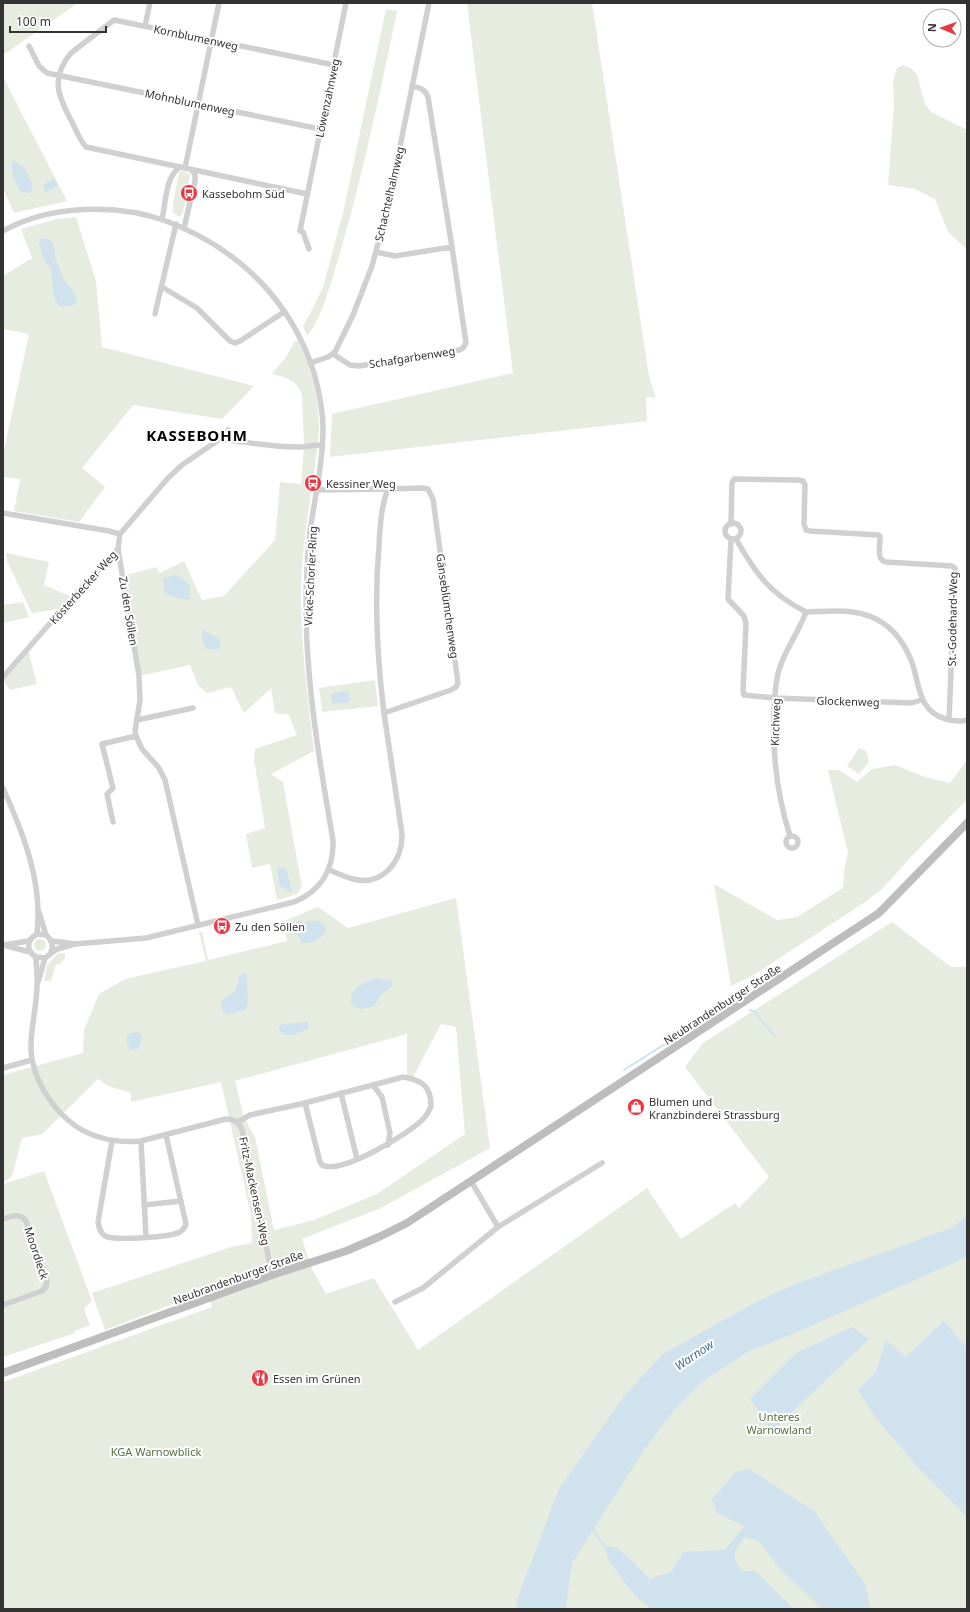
<svg xmlns="http://www.w3.org/2000/svg" width="970" height="1612" font-family="'Noto Sans',sans-serif">
	<style>
		.green { fill: #e6ecdf; fill-rule: evenodd }
		.water { fill: #cfe2ee }
		.lines { fill: none; stroke-linecap: round; stroke-linejoin: round }
		.stream { stroke: #cfe2ee; stroke-width: 2 }
		.minor { stroke: #d0d0d0; stroke-width: 5.5 }
		.secondary { stroke: #bdbdbd; stroke-width: 8 }
		.labels { text-anchor: middle; dominant-baseline: central; stroke-width: 4; stroke-linejoin: round; paint-order: stroke }
		.street-label { font-size: 11px; fill: #333; stroke: #fff }
		.poi-label { font-size: 11px; fill: #333; stroke: #fff; text-anchor: start }
		.park-label { font-size: 11px; fill: #56703f; stroke: #fff }
		.water-label { font-size: 12px; font-style: italic; fill: #3f7597; stroke: #fff }
		.district-label { font-size: 15px; font-weight: bold; letter-spacing: 1px; fill: #000; stroke: #fff }
	</style>
	<rect width="100%" height="100%" fill="#fff"/>
	<g class="green">
		<path d="M3 3H78L3 55Z"/>
		<path d="M467 3H592L649 376 656 398 646 397 647 421 330 457 332 414 513 373Z"/>
		<path d="M386 9 397 11C380 94 362 178 338 260 331 281 322 319 307 336L303 326 312 310 323 287 343 213Z"/>
		<path d="M903 65 912 69 917 75 925 104 931 112 967 130V249L948 232 935 199 915 189 888 185 894 105 893 82 897 68Z"/>
		<path d="M3 77 67 201 14 213 3 189Z"/>
		<path d="M183 171 190 174 183 213 179 217 173 212V203L179 172Z"/>
		<path d="M76 217 96 281 102 347 254 386 222 419 133 405 82 468 105 487 79 522 14 511 20 479 3 477V455L29 334 3 329V276L32 258 21 229 57 219Z"/>
		<path d="M295 341H298C311 368 320 400 319 430 318 446 315 463 313 479H310L309 485 312 486C307 519 302 553 301 587 300 642 308 697 314 751L271 774 283 782 302 887 297 894 277 900 270 864 252 868 246 834 265 828 254 759 255 749 297 735 289 715 275 713 271 688 244 713 231 687 207 693 198 685 190 665 139 676 123 576 156 567 160 573 184 561 202 600 224 596 275 540 280 482 301 484 304 446 302 396C299 381 286 377 272 374L286 357Z"/>
		<path d="M6 553 49 562 44 585 70 596 59 610 57 609 32 613 7 561Z"/>
		<path d="M23 602 29 617 3 623V605Z"/>
		<path d="M28 649 37 684 10 690 3 680V677Z"/>
		<path d="M375 680 378 706 322 712 319 688Z"/>
		<path d="M859 748 866 751 869 762 859 774 847 766Z"/>
		<path d="M967 760V799L911 857 882 889 865 902 752 976 731 986 714 884 777 920 797 917 843 888 844 870 848 853 828 770H839L857 782 872 769 895 765 925 777 950 783Z"/>
		<path d="M456 898 490 1148 381 1208 302 1239 312 1269 326 1294 374 1278 418 1350 647 1188 681 1239 735 1203 739 1208 769 1177 685 1067 703 1043 892 922 951 967H967V1609H3V1382L212 1307 207 1291 105 1330 92 1293 231 1247 252 1243 251 1215 221 1082 131 1102V1093L108 1086 98 1079 42 1134 22 1138 12 1176 3 1183V1075L83 1053 84 1030 99 994 125 979 206 961 199 932H202L208 960 287 941 284 921 318 907 348 928ZM441 1024 456 1027 465 1134 377 1194 314 1220 274 1230 255 1137 244 1118 235 1081 407 1034V1078L412 1079Z"/>
		<circle cx="40" cy="945" r="6"/>
		<path d="M58 953H65V958L59 965 56 964 51 981H44L47 965Z"/>
		<path d="M44 1171 92 1301 84 1309 90 1325 75 1331V1333L3 1357V1184Z"/>
	</g>
	<g class="water">
		<path d="M12 160 24 167 32 184V190L29 193 21 192C14 181 11 173 12 160Z"/>
		<path d="M54 178 58 186 46 192 43 185Z"/>
		<path d="M42 238 51 240 55 248V257L64 280 73 291 77 302 73 306H59C51 294 53 283 51 269L44 260 39 243Z"/>
		<path d="M177 575 190 585V600L170 596 164 592 163 578Z"/>
		<path d="M203 630 219 638 220 649H206L202 640Z"/>
		<path d="M347 691 350 694 349 702 334 704 331 701V695L334 693Z"/>
		<path d="M283 867 286 870 292 890 291 892H288L287 889 280 887 277 870V869Z"/>
		<path d="M316 920 326 926V932C319 940 313 943 302 943L294 928 295 923 297 921 303 923Z"/>
		<path d="M244 973 247 974 248 1004 245 1010 228 1015 222 1010 221 1004C230 989 236 998 239 977Z"/>
		<path d="M377 978 391 981 393 985 381 995 374 1006 363 1009 354 1007 351 1004C349 988 364 982 377 978Z"/>
		<path d="M308 1022 309 1028 294 1035H284L280 1031 279 1026 283 1024Z"/>
		<path d="M135 1032 140 1033 142 1038 139 1048 137 1050H130L126 1040 128 1034Z"/>
		<path d="M967 1214V1257L795 1333 749 1351 702 1382 674 1410 644 1450 572 1563 566 1609H516L517 1600 559 1489 625 1395 663 1354 756 1302 793 1285 954 1227Z"/>
		<path d="M944 1321 967 1348V1517L915 1464 876 1418 858 1390 876 1372 886 1340 906 1357Z"/>
		<path d="M852 1327 869 1339 772 1431 750 1399 796 1353Z"/>
		<path d="M749 1469 814 1511 865 1584 871 1609H822L780 1569 760 1542 745 1537C734 1551 730 1556 742 1571H755L794 1609H652L635 1596 609 1561 604 1545 619 1549 650 1579 671 1572 683 1552 725 1550 744 1526 717 1513 712 1499 736 1472Z"/>
	</g>
	<g class="lines">
		<g class="stream">
			<path d="M750 1010 755 1012 775 1037"/>
			<path d="M624 1070 733 1001 736 1002"/>
			<path d="M592 1528 604 1545"/>
		</g>
		<g class="minor">
			<path d="M145 26 150 3"/>
			<path d="M29 46 39 66 47 73 320 129"/>
			<path d="M412 86C420 88 425 89 428 97L452 247"/>
			<path d="M185 168 219 3"/>
			<path d="M307 194 86 147C80 140 76 131 72 122 58 96 50 78 71 53L114 20 334 65"/>
			<path d="M162 219C166 203 165 177 180 167"/>
			<path d="M184 228 195 181V175L192 170"/>
			<path d="M3 231C49 205 117 203 166 221 238 248 291 300 314 373 319 391 323 410 323 428 323 463 315 497 310 531 307 558 306 586 306 613 307 689 320 765 333 840 334 869 321 891 294 902L146 938 75 944 52 941"/>
			<path d="M309 249 303 232 300 231 346 3"/>
			<path d="M162 287 197 308 230 341 235 343 240 341 284 312"/>
			<path d="M155 314 176 224"/>
			<path d="M333 354 350 365 359 366 459 350 463 348 466 343 452 247 395 256 376 252"/>
			<path d="M310 363 328 357 335 352 353 315 372 266 388 206 429 3"/>
			<path d="M220 439C246 442 272 447 298 447 306 447 314 445 322 445"/>
			<path d="M422 488 428 489 433 499 458 683 456 687 451 690 384 713C377 657 374 602 379 546 380 527 381 506 388 489Z"/>
			<path d="M316 490 388 489"/>
			<path d="M3 513 109 531 120 534"/>
			<circle cx="733" cy="531" r="8"/>
			<path d="M731 524 732 483 734 479 798 480 803 481 805 485 804 524 806 530 810 531 878 535 880 536C881 545 875 559 886 562L952 566 955 568V572L949 720"/>
			<path d="M731 539 728 599 744 616 746 624 743 691 744 695 775 698 912 703 921 700"/>
			<path d="M736 539C756 574 769 593 806 612 799 632 785 649 779 670 775 682 775 696 774 709 772 753 777 795 790 836"/>
			<path d="M806 612C830 611 854 608 876 619 892 627 904 643 911 660 920 683 917 711 946 719 953 721 960 722 967 720"/>
			<path d="M3 677 74 596 118 549"/>
			<path d="M137 720 193 708"/>
			<path d="M3 788C24 835 43 883 37 934"/>
			<path d="M113 822 107 794 113 788 102 744 136 736"/>
			<circle cx="792" cy="842" r="6"/>
			<path d="M329 870C337 873 345 877 353 879 382 887 403 861 402 834L384 713"/>
			<path d="M39 912 46 935C52 940 54 945 51 952"/>
			<path d="M198 925 165 780 159 768 142 749 136 736 135 731 140 700 139 676 118 549 120 534 168 478 182 465 220 439 228 430"/>
			<path d="M46 935 37 934C26 940 26 951 36 957L45 958 57 949 75 944"/>
			<path d="M3 945 29 941"/>
			<path d="M7 946 30 952"/>
			<path d="M36 957C36 966 38 976 37 985 37 1007 30 1029 31 1051 33 1080 53 1111 77 1127 96 1139 119 1143 141 1141L226 1119C242 1119 243 1133 246 1146L272 1275"/>
			<path d="M38 982 45 958"/>
			<path d="M3 1068 32 1060"/>
			<path d="M373 1085 382 1097 390 1133 388 1145"/>
			<path d="M341 1093 357 1159"/>
			<path d="M238 1122 250 1115 305 1103 403 1077C422 1080 431 1086 431 1106 429 1111 426 1117 421 1121 406 1135 341 1175 322 1165L320 1162 305 1103"/>
			<path d="M112 1141 98 1222C99 1227 100 1233 105 1236 115 1241 171 1237 180 1232 183 1230 185 1227 186 1224L166 1135"/>
			<path d="M141 1141 146 1237"/>
			<path d="M471 1181 498 1227"/>
			<path d="M144 1205 181 1201"/>
			<path d="M3 1219C12 1216 19 1213 26 1221L47 1280 46 1287 42 1291 3 1305"/>
			<path d="M395 1302 423 1288 498 1227 602 1163"/>
		</g>
		<path class="secondary" d="M3 1373 272 1275 346 1251 381 1236 407 1223 879 913 967 823"/>
	</g>
	<defs>
		<g id="bus-disc" transform="scale(0.9)"><circle r="9.5" fill="#e63946" stroke="#fff"/><path d="M-5-6H5V4H4V6H2V4H-2V6H-4V4H-5ZM-3.5-4V0h7V-4ZM-3.5 1.2v1.5H-2V1.2ZM2 1.2v1.5H3.5V1.2Z" fill="#fff"/></g>
		<g id="shop-disc" transform="scale(0.9)"><circle r="9.5" fill="#e63946" stroke="#fff"/><path d="M-5-2.5h2.3a2.7 3.5 0 0 1 5.4 0H5L5.5 6h-11ZM-1.5-2.5h3a1.5 2.3 0 0 0-3 0Z" fill="#fff"/></g>
		<g id="restaurant-disc" transform="scale(0.9)"><circle r="9.5" fill="#e63946" stroke="#fff"/><path d="M-5-6h1v4h1v-4h1v4h1v-4h1v5L-1.5 .5V6h-2V.5L-5-1ZM5-6V6H3V1.5H1.5Q1.5-4 5-6Z" fill="#fff"/></g>
	</defs>
	<g fill-rule="evenodd">
		<use href="#bus-disc" x="189" y="193"/>
		<use href="#bus-disc" x="313" y="483"/>
		<use href="#bus-disc" x="222" y="926"/>
		<use href="#shop-disc" x="636" y="1107"/>
		<use href="#restaurant-disc" x="260" y="1378"/>
	</g>
	<g class="labels">
		<g class="street-label">
			<text transform="translate(196 37) rotate(12)">Kornblumenweg</text>
			<text transform="translate(327 98) rotate(-78)">Löwenzahnweg</text>
			<text transform="translate(190 102) rotate(12)">Mohnblumenweg</text>
			<text transform="translate(389 194) rotate(-77)">Schachtelhalmweg</text>
			<text transform="translate(412 357) rotate(-9)">Schafgarbenweg</text>
			<text transform="translate(310 576) rotate(-87)">Vicke-Schorler-Ring</text>
			<text transform="translate(83 587) rotate(-48)">Kösterbecker Weg</text>
			<text transform="translate(448 606) rotate(82)">Gänseblümchenweg</text>
			<text transform="translate(129 611) rotate(81)">Zu den Söllen</text>
			<text transform="translate(952 619) rotate(-89)">St.-Godehard-Weg</text>
			<text transform="translate(848 701) rotate(2)">Glockenweg</text>
			<text transform="translate(775 722) rotate(-88)">Kirchweg</text>
			<text transform="translate(722 1004) rotate(-33)">Neubrandenburger Straße</text>
			<text transform="translate(255 1191) rotate(78)">Fritz-Mackensen-Weg</text>
			<text transform="translate(37 1253) rotate(72)">Moordieck</text>
			<text transform="translate(238 1277) rotate(-20)">Neubrandenburger Straße</text>
		</g>
		<g class="poi-label">
			<text x="202" y="193">Kassebohm Süd</text>
			<text x="326" y="483">Kessiner Weg</text>
			<text x="235" y="926">Zu den Söllen</text>
			<text x="649" y="1101">Blumen und<tspan x="649" dy="13">Kranzbinderei Strassburg</tspan></text>
			<text x="273" y="1378">Essen im Grünen</text>
		</g>
		<g class="park-label">
			<text x="779" y="1416">Unteres<tspan x="779" dy="13">Warnowland</tspan></text>
			<text x="156" y="1451">KGA Warnowblick</text>
		</g>
		<g class="water-label">
			<text transform="translate(694 1355) rotate(-34)">Warnow</text>
		</g>
		<g class="district-label">
			<text x="197" y="435">KASSEBOHM</text>
		</g>
	</g>
	<rect width="970" height="1612" fill="none" stroke="#333333" stroke-width="8"/>
	<g transform="translate(942 28) rotate(272)"><circle r="19" fill="#ffffff" stroke="#adadad"/>
	<path d="M0-3L7 15L0 10L-7 15Z" fill="#e63946"/>
	<text y="-6" font-size="11" font-weight="bold" text-anchor="middle" fill="#333333">N</text>
	</g>
	<path d="M10 26v6h96v-6" fill="none" stroke="#333333" stroke-width="2"/>
	<text x="16" y="26" font-size="12" fill="#333333" stroke="#ffffff" stroke-width="3" paint-order="stroke">100 m</text>
</svg>
